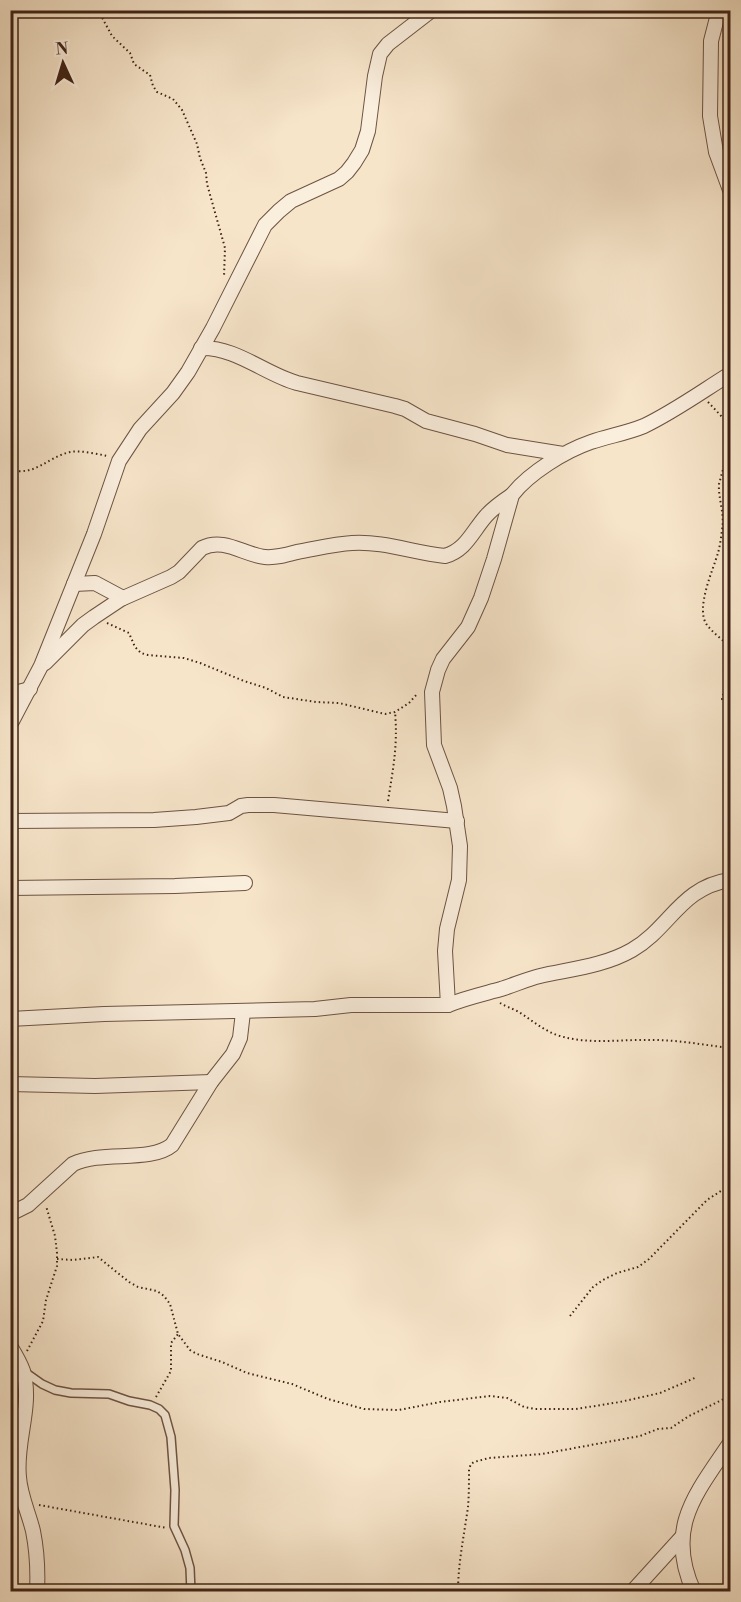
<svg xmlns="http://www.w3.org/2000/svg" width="741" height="1602" font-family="'Libre Bodoni',serif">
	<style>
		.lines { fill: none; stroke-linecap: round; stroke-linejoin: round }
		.service-casing { stroke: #6d5342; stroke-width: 10 }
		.minor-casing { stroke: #6d5342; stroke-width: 16 }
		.path { stroke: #3f2215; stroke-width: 2; stroke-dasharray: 1.5 3; stroke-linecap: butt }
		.service { stroke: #faeedd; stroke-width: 7 }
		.minor { stroke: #faeedd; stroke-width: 14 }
	</style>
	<rect width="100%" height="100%" fill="#f7e5ca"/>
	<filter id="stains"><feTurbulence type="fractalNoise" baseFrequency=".00333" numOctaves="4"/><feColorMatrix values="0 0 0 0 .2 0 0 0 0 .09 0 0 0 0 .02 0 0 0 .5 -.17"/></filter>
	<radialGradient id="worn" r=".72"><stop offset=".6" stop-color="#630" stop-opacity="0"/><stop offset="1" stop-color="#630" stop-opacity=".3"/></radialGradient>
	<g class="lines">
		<g class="service-casing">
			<path id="service" d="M25 1372 42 1384 55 1390 71 1393 109 1394 129 1401 150 1405 159 1409 165 1415 171 1437 175 1490 174 1526 185 1550 190 1568 191 1592"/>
		</g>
		<g class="minor-casing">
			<g id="minor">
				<path d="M719 10 711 41 710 116 716 152 730 190"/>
				<path d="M201 348C236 347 265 374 297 383L395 406 405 409 426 421 475 434 507 445 563 454"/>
				<path d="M74 584 95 583 123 598"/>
				<path d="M45 663 83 625 94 617 121 599 171 577 179 572 202 548C224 537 244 555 265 557 276 558 286 555 297 552 315 549 334 544 352 543 384 541 414 553 445 556 466 550 472 532 486 516 493 508 503 501 512 495"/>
				<path d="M10 694 30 689"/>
				<path d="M10 725 41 666 94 534 119 461 140 429 173 393 188 372 213 328 265 225 279 211 291 201 339 179 347 172 354 163 362 150 368 131 375 76 380 54 388 44 432 10"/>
				<path d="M10 821 154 820 196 817 229 813 241 806 248 805H274L457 821"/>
				<path d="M10 888 175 886 245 883"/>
				<path d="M448 1005 445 951 447 929 459 880 460 846 454 806 450 788 434 745 432 692 438 670 443 659 468 627 481 598 494 559 512 495C529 473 565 451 591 442 609 436 627 433 644 426 675 411 701 392 730 374"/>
				<path d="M10 1019 104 1014 315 1009 351 1005H448C465 998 483 994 501 989 514 985 527 979 540 976 571 969 604 966 632 950 670 928 681 887 730 880"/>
				<path d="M10 1084 95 1086 211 1082"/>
				<path d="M10 1214 28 1205 73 1164C102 1150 150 1163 172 1145L211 1082 233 1054 240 1038 243 1012"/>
				<path d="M10 1346C15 1354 20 1362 23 1371 33 1406 15 1442 19 1477 20 1495 29 1514 33 1531 37 1551 38 1572 37 1592"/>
				<path d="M632 1592 682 1537"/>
				<path d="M694 1592C665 1528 695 1495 730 1443"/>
			</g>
		</g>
		<g class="path">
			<path d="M98 10 112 36 130 53 134 64 150 75 153 86 157 92 173 99 182 110 197 144 200 158 206 173 207 184 225 248 224 277"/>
			<path d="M708 402 724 419 730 432"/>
			<path d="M730 444 719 484C718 499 725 513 722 530 721 538 720 546 718 553 713 570 695 609 707 625 713 633 723 640 730 647"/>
			<path d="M10 470C36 476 46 458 70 452 82 450 96 454 108 456"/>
			<path d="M107 623 129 633 135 647 141 653 148 655 184 658 200 663 244 681 266 688 283 697 316 702 339 703 385 714 395 712 409 703 418 693"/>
			<path d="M730 683 725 687 722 699 730 711"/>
			<path d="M388 801C393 769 398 745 395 712"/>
			<path d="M500 1003C505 1006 511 1008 517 1011 531 1019 543 1031 560 1036 590 1045 622 1039 652 1040 679 1040 704 1045 730 1048"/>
			<path d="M57 1259 73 1260 98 1257 129 1282 138 1287 157 1291 164 1296 170 1304 178 1334 190 1350 197 1354 222 1362 247 1373 292 1384 328 1399 364 1409 399 1410 440 1402 490 1396 507 1398 524 1407 535 1409H576L620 1402 660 1393 697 1377"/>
			<path d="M570 1316 593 1287 603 1280 617 1273 638 1267 649 1259 707 1200 730 1185"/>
			<path d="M27 1351 43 1321 46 1300 57 1266V1253L55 1236 46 1206"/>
			<path d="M156 1397 171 1371V1343L178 1334"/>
			<path d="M39 1505 167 1528"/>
			<path d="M458 1592C458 1563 464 1536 468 1507 469 1495 469 1482 469 1469L471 1464 474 1462 489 1458 542 1454 640 1436 658 1429 671 1428 689 1416 730 1396"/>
		</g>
		<use href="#service" class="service"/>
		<use href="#minor" class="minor"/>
	</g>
	<rect width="741" height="1602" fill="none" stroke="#f7e5ca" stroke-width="36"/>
	<rect x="12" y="12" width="717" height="1578" fill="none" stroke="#3f2215" stroke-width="3"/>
	<rect x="18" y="18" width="705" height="1566" fill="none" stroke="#3f2215" stroke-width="1.5"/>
	<g transform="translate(63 63) rotate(356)" stroke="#faeedd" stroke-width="4.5" paint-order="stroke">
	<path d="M0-4.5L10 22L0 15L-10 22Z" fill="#3f2215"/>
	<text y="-9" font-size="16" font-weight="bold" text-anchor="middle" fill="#3f2215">N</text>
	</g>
	<rect width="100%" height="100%" filter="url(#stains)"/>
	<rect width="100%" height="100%" fill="url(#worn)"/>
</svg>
